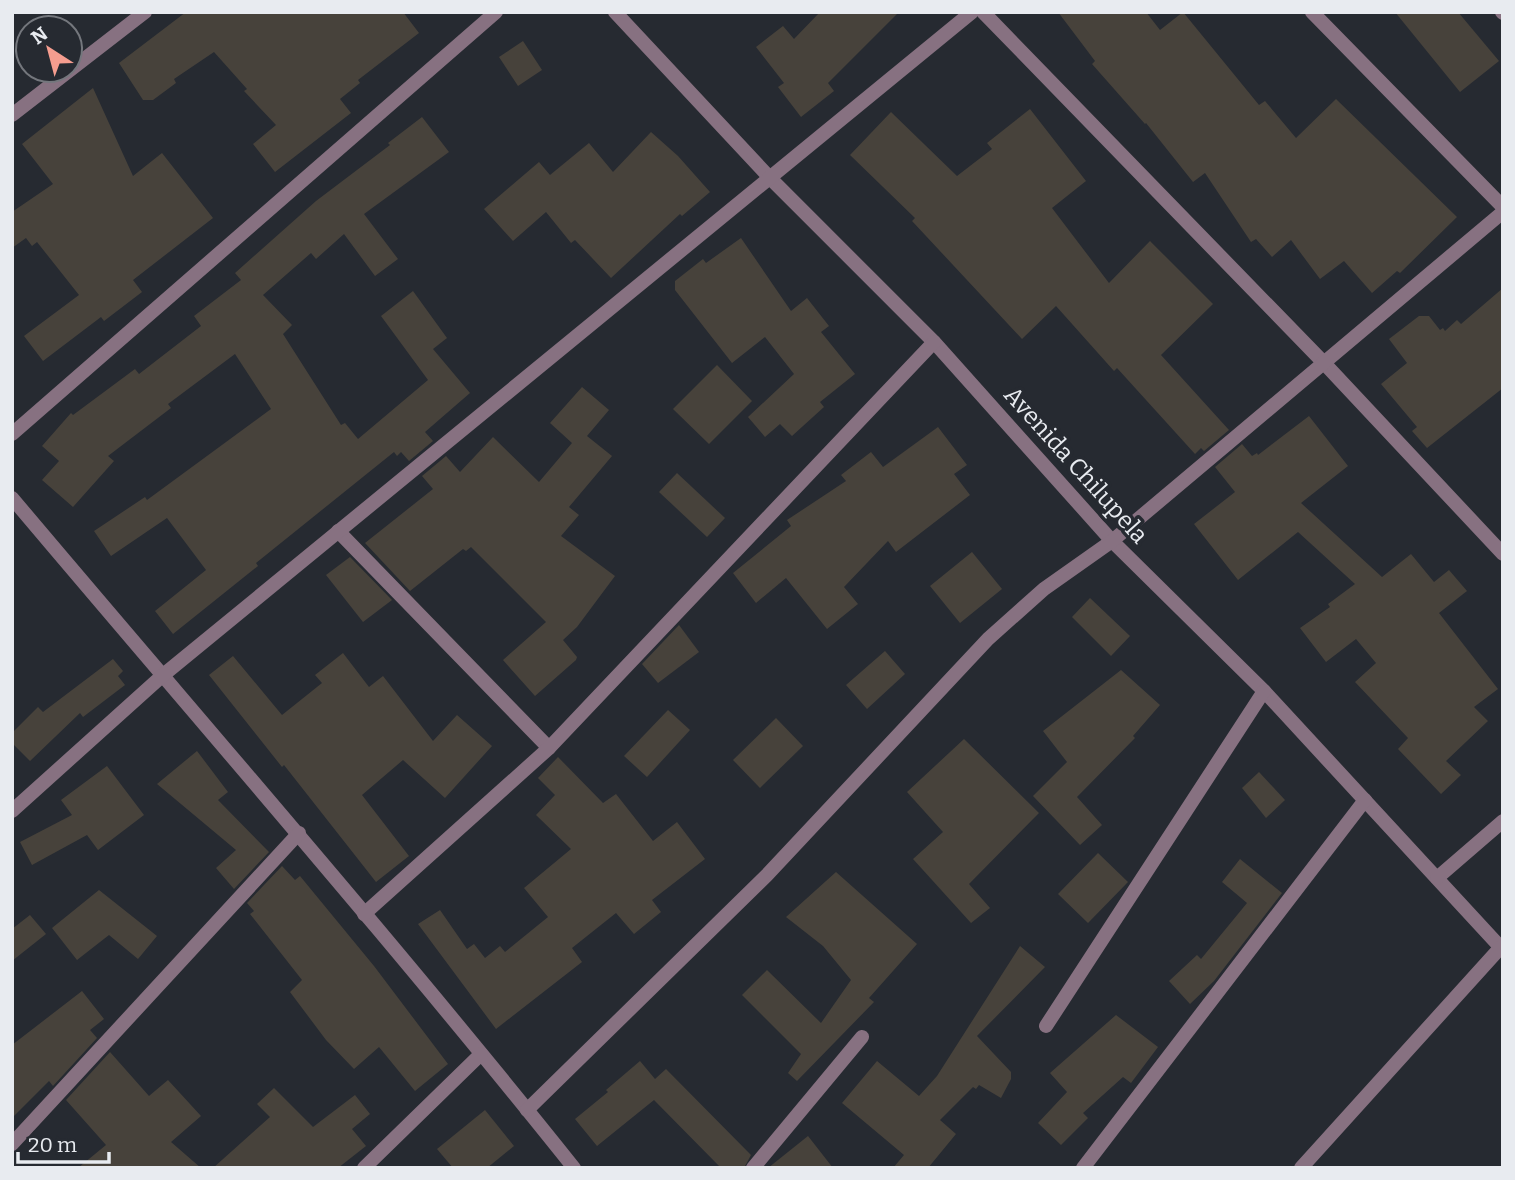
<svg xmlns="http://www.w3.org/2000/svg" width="1515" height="1180" font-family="Bitter,serif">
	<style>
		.building { fill: #47423b }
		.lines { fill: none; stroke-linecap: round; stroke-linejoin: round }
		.street { stroke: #877181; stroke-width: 14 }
		.labels { text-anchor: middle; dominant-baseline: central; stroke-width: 7; stroke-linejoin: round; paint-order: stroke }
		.street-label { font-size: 24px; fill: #e8ebf0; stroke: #262a31 }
	</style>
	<rect width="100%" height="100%" fill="#262a31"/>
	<g class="building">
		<path d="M186 12H403L419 33 358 80 360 83 340 99 351 113 275 172 253 144 276 125 244 91 247 89 214 52 174 79 176 83 153 100H143L119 63Z"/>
		<path d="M820 12H899L828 83 834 91 801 117 778 87 784 83 756 47 783 26 794 39Z"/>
		<path d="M1058 12H1146L1160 30 1183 12 1259 105 1265 101 1296 138 1336 99 1457 217 1400 273 1397 271 1372 293 1344 261 1320 279 1291 240 1272 257 1256 239 1251 242 1205 173 1193 182 1146 123 1145 124 1092 64 1095 61Z"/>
		<path d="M1395 12H1458L1499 61 1460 92Z"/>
		<path d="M523 41 542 70 518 86 499 57Z"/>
		<path d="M93 88 133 176 162 153 213 218 133 280 142 292 104 321 101 317 43 361 24 336 79 295 37 242 32 246 26 238 12 248V212L53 184 22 144Z"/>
		<path d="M1030 109 1086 181 1052 208 1109 283 1150 241 1213 304 1161 355 1229 430 1204 451 1201 448 1195 454 1117 368 1114 371 1056 306 1022 339 912 221 915 218 850 155 891 112 957 176 992 149 987 143Z"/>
		<path d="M422 117 449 152 364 214 398 259 375 276 344 234 316 259 311 253 263 295 292 325 283 334 341 425 345 423 358 439 428 380 381 316 413 291 447 338 433 349 470 393 425 432 433 441 409 461 401 452 397 456 394 452 256 563 258 566 173 634 155 611 206 570 167 518 111 556 94 531 145 497 147 500 271 409 235 354 168 404 171 408 108 456 114 461 73 507 42 480 59 461 42 446 71 413 73 415 135 369 139 374 201 326 194 316 241 280 235 273 316 201 390 145 388 143Z"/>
		<path d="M651 132 678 156 710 192 682 216 680 214 611 278 575 240 571 243 546 212 513 241 484 209 539 162 550 175 589 143 613 172Z"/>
		<path d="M741 238 791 311 807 298 829 326 821 332 855 374 820 402 824 407 792 436 780 424 765 437 748 417 794 374 765 337 732 363 675 290V281L703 259 706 263Z"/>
		<path d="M1503 288V388L1427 448 1412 431 1417 427 1381 384 1407 363 1389 339 1419 316H1429L1440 330 1443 328 1445 331 1457 320 1461 324Z"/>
		<path d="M717 365 752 401 709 444 673 409Z"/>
		<path d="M582 387 609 410 587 436 612 456 569 507 579 515 561 536 615 576 577 627 563 640 577 657 576 660 535 696 503 660 546 622 471 547 466 551 463 549 410 591 365 543 433 489 422 476 446 456 460 472 493 437 539 482 572 443 550 423Z"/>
		<path d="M1309 416 1348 466 1301 503 1382 577 1411 554 1434 582 1449 570 1467 591 1439 613 1498 689 1474 707 1488 721 1446 761 1461 775 1441 794 1398 749 1408 738 1355 682 1376 663 1356 639 1326 662 1300 628 1330 607 1328 604 1355 584 1298 532 1238 580 1194 524 1235 492 1215 467 1242 444 1252 456 1257 453 1258 455Z"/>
		<path d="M938 427 967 465 954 474 970 495 896 552 888 541 844 587 858 604 827 629 786 578 756 603 733 573 791 526 787 520 846 481 841 475 871 452 883 467Z"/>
		<path d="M677 473 725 518 707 537 659 492Z"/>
		<path d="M972 552 1002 589 960 623 930 586Z"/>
		<path d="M350 557 392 600 363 622 326 575Z"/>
		<path d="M1090 598 1130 636 1111 656 1072 617Z"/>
		<path d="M679 625 699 652 658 683 642 664Z"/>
		<path d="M885 651 905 674 867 709 846 685Z"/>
		<path d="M343 653 369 687 383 676 433 741 457 715 492 746 445 798 403 760 362 795 409 856 376 882 284 765 282 767 209 675 233 656 282 715 322 683 315 675Z"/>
		<path d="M113 659 123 671 118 676 125 685 83 717 80 713 30 761 12 743V733L38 707 43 712Z"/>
		<path d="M1121 670 1160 705 1133 736 1135 738 1077 797 1102 825 1080 845 1033 796 1067 762 1043 731Z"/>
		<path d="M668 710 690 730 647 777 624 756Z"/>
		<path d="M776 718 803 746 760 788 733 760Z"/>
		<path d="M964 739 1039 813 969 884 990 908 971 923 913 859 943 832 907 792Z"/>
		<path d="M197 751 228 792 218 800 269 852 234 889 216 868 236 850 157 784Z"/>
		<path d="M558 757 603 803 616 794 653 841 677 822 705 859 652 900 661 912 634 934 616 913 572 948 582 962 496 1029 418 924 440 910 467 949 474 944 485 958 500 946 505 952 548 917 524 888 571 849 536 815 555 795 538 778Z"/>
		<path d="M107 766 144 815 98 850 87 835 32 865 20 842 72 815 61 800Z"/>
		<path d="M1259 772 1285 800 1266 818 1242 788Z"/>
		<path d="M1098 853 1128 882 1088 923 1058 894Z"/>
		<path d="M1240 859 1282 893 1214 981 1190 1004 1169 981 1197 955 1201 959 1247 903 1222 882Z"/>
		<path d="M282 866 295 880 300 876 374 966 448 1064 415 1091 379 1047 354 1069 326 1040 290 992 302 980 250 914 254 911 247 903Z"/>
		<path d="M836 872 917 944 869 998 874 1002 797 1081 788 1073 801 1054 742 995 767 970 821 1023 851 980 823 946 786 917Z"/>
		<path d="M99 890 157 936 138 959 109 935 77 960 52 928Z"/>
		<path d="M30 915 46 934 12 961V929Z"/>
		<path d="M1020 946 1045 967 977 1036 1011 1072V1079L1001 1098 979 1085 976 1089 973 1087 940 1120 956 1134 928 1168H893L904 1155 842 1103 877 1061 919 1096 937 1076Z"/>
		<path d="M82 991 104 1019 90 1030 97 1038 53 1086 49 1081 12 1118V1045Z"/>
		<path d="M1116 1015 1158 1047 1131 1083 1123 1077 1083 1113 1088 1118 1061 1145 1038 1123 1067 1092 1050 1073Z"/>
		<path d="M110 1052 149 1096 168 1080 201 1116 171 1142 201 1168H78L106 1145 66 1100Z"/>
		<path d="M640 1061 655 1079 666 1069 751 1155 744 1168H721L654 1100 597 1146 575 1119 608 1092 606 1090Z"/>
		<path d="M274 1088 313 1127 355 1095 370 1114 352 1129 366 1146 338 1168H213L270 1117 257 1104Z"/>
		<path d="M485 1110 514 1146 487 1168H453L437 1149Z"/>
		<path d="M808 1136 833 1168H768Z"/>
	</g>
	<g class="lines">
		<g class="street">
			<path d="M615 12 770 178 934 342 1112 541 1264 691 1503 950"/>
			<path d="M983 12 1324 363 1503 554"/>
			<path d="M1312 12 1503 207"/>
			<path d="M1502 12 1503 13"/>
			<path d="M12 115 145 12"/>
			<path d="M12 434 496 12"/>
			<path d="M12 498C200 721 392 940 574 1168"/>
			<path d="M338 531 549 748"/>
			<path d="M12 811 162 676 972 12"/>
			<path d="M1437 878 1503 821"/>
			<path d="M364 914 549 748 934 342"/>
			<path d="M1046 1026 1264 691"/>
			<path d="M527 1110 767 875 988 639 1044 589 1112 541 1503 212"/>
			<path d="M12 1144 299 833"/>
			<path d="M364 1168 481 1054"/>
			<path d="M753 1168 862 1037"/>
			<path d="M1083 1168 1365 800"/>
			<path d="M1301 1168 1501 947"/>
		</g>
	</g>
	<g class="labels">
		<g class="street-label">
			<text transform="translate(1076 465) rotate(48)">Avenida Chilupela</text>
		</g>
	</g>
	<rect width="1515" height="1180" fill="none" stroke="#e8ebf0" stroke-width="28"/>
	<g transform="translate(49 49) rotate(324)"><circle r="33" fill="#262a31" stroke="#74777d" stroke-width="2"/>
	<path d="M0-5L12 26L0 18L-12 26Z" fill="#f59d8f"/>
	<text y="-10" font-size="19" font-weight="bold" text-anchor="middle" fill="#e8ebf0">N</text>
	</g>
	<path d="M18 1152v10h91v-10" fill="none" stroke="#e8ebf0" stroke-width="3.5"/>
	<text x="28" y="1152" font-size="21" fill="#e8ebf0" stroke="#262a31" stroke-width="5" paint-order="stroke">20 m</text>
</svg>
